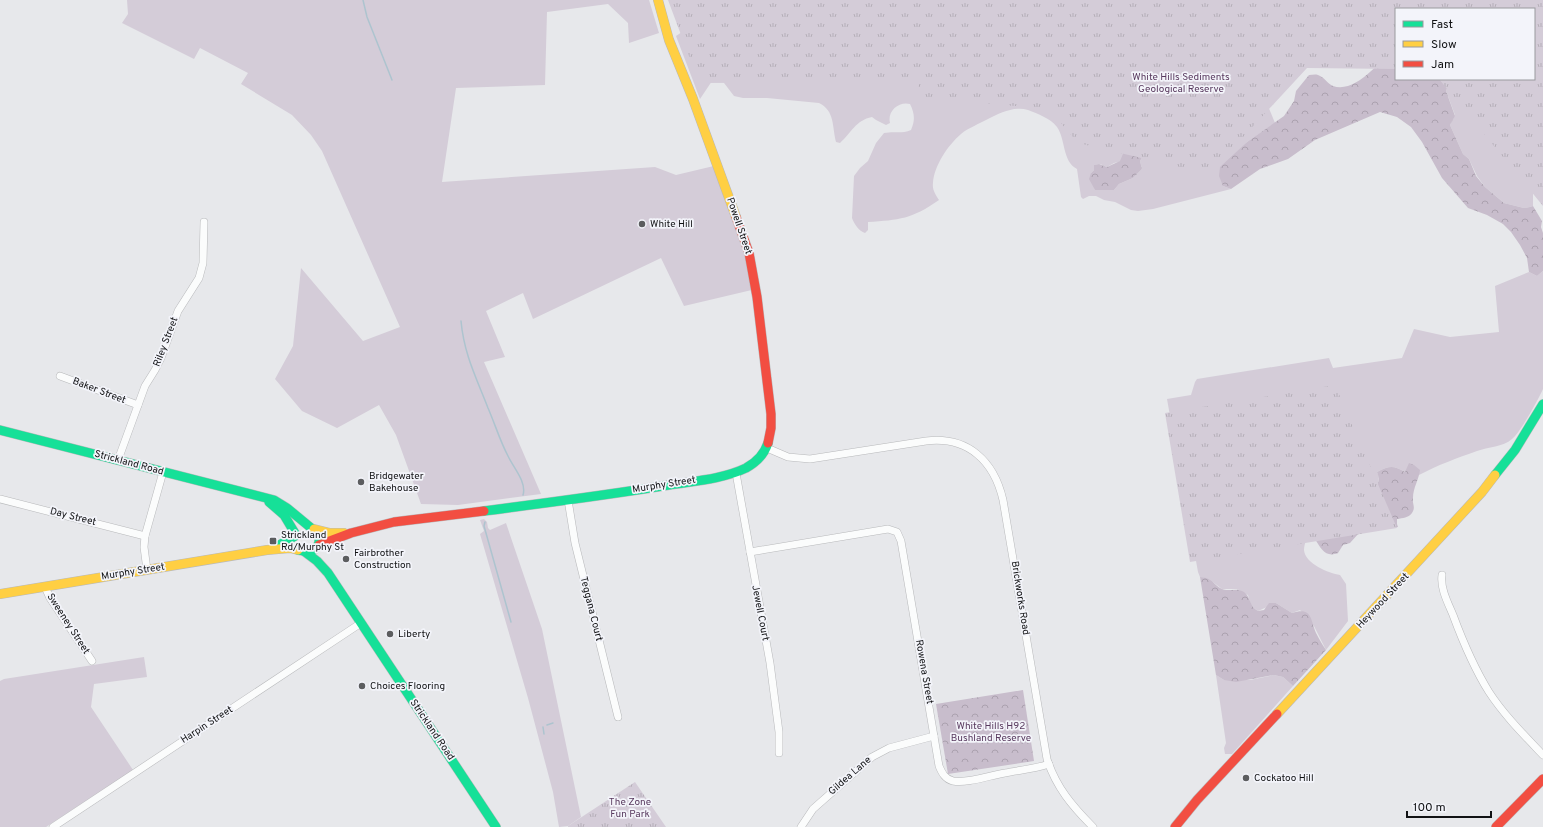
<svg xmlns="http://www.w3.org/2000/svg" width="1543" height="827" font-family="Overpass,sans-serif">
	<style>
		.grass { fill: #d4ccd8; fill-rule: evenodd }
		.forest { fill: url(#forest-crowns) }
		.park { fill: url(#park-tufts) }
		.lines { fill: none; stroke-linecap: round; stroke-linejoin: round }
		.stream { stroke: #adc4cf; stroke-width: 1.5 }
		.street-casing { stroke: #b8b9bb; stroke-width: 8 }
		.fast-casing { stroke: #b8b9bb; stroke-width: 10 }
		.slow-casing { stroke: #b8b9bb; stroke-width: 10 }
		.jam-casing { stroke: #b8b9bb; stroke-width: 10 }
		.street { stroke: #fbfcfc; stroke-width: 7 }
		.fast { stroke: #16e098; stroke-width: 9 }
		.slow { stroke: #ffcf43; stroke-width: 9 }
		.jam { stroke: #f24e42; stroke-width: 9 }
		.poi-dot { fill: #5c5d5f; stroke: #f3f4fa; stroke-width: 1.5 }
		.labels { text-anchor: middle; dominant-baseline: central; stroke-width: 3.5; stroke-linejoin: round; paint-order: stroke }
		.park-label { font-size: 10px; fill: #58395e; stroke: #f3f4fa }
		.poi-label { font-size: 10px; fill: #111214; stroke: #f3f4fa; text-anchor: start }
		.street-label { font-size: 10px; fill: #111214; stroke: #f3f4fa }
	</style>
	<defs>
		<pattern id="forest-crowns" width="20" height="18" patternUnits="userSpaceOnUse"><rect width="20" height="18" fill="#c8bdcc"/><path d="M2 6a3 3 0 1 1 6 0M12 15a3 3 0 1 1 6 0" fill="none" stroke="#aba1ae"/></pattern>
		<pattern id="park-tufts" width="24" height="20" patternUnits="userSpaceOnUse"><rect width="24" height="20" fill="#d4ccd8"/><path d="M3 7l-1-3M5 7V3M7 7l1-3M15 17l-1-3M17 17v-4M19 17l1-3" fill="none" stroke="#b5aeb8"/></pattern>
	</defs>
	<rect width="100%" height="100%" fill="#e7e8eb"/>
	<g class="grass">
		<path d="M127 0H649L659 33 629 43 628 23 608 4 547 12 545 85 456 88 442 182 655 167 676 175 718 165 756 289 684 306 661 258 533 319 523 293 486 311 505 357 484 362 541 494 458 505 421 504 396 435 379 405 337 428 302 411 275 379 293 346 301 268 363 341 400 327 322 151 311 135 292 115 241 84 248 73 200 48 194 59 122 23 128 14Z"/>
		<path d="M1365 0H1543V154L1533 187V206L1530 207 1524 208 1504 203 1485 187 1477 176 1469 159 1463 154 1450 125 1455 115 1446 91 1448 84 1534 79V9H1396Z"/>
		<path d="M688 28 864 74 1268 106 1275 123 1247 142 1236 153 1223 186 1231 189 1153 209 1138 211 1131 210 1115 202 1104 200 1096 196H1089L1083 199 1081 197 1077 169C1062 161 1066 140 1057 127 1050 118 1038 114 1028 110 1014 106 1000 113 988 119 979 124 968 128 961 134 948 145 934 166 933 183 932 190 936 195 939 200 912 219 899 220 868 222V230L865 233C859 231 854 224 852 218L854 176 860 168 868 161 876 143 884 133C894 131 902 134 911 130 915 121 915 114 910 104 899 101 887 111 890 123L886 125 876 120 872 117C856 120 851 133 840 143L836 142C832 126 835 111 819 103L767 98H743L734 96 721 79 714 78 700 99 676 36ZM1143 156 1140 161 1142 169 1133 178 1119 184 1114 190H1095L1091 173 1094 170V165L1100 164 1107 167 1114 163Z"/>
		<path d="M1543 271V389C1538 400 1520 433 1512 439 1503 447 1488 447 1477 451 1457 458 1438 465 1419 475V470L1405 472C1393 465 1389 466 1377 472L1379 477 1377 489 1306 540C1305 543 1304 547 1304 550 1305 564 1329 573 1340 575L1346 584 1348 621 1326 650 1314 626 1300 610 1292 613 1276 603 1258 611C1252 607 1250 603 1248 595L1237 589H1222L1209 579 1200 577 1198 572 1167 399 1191 395 1195 382 1197 379 1329 358 1333 368 1402 358 1414 329 1450 337 1499 332 1495 286 1529 272 1537 276Z"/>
		<path d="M484 519 487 522 488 528 490 530 506 523 542 629 581 817 568 826 559 827 553 792 528 698 480 534 484 531 480 520Z"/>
		<path d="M144 657 147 677 94 684 91 707 133 770 46 827H0V681L4 679Z"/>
		<path d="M1216 675 1224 680H1250L1274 675 1283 677 1293 686 1232 754H1225L1224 748 1226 743Z"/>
	</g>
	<g class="forest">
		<path d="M1396 46V79H1450L1446 91 1455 116 1450 125 1463 154 1469 159 1476 176 1485 187 1504 203 1524 208 1530 207 1533 206 1542 221 1541 227 1543 233V271L1537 276 1529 272 1527 258 1520 245 1511 232 1503 224 1487 215 1468 208 1442 178 1422 142 1411 127 1397 117 1380 112 1315 140 1288 159 1260 169 1231 189 1223 186 1219 176 1220 167 1247 142 1284 116 1294 101 1296 91 1309 75C1312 75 1315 74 1318 75 1324 77 1328 84 1333 86 1356 94 1381 60 1396 46Z"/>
		<path d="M1125 149 1143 156 1140 161 1142 169 1133 178 1119 184 1114 190H1095L1089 179 1091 173 1094 170V165L1099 164 1107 167 1120 161Z"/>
		<path d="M1409 463 1414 465 1420 470C1419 479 1413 488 1413 498 1412 504 1416 507 1412 513 1408 518 1403 518 1397 519V524L1398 527 1359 533 1350 543 1343 545 1338 553C1326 558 1321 549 1315 539L1377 489 1379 478 1377 472C1389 466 1393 465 1405 472Z"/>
		<path d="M1200 577C1203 577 1207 578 1209 579 1214 582 1217 587 1222 589 1229 592 1237 587 1244 592 1251 597 1249 606 1258 611L1264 610 1269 603H1276L1292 613C1312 607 1310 618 1316 633 1319 639 1322 644 1326 650L1293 686 1283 677 1274 675 1236 682 1224 680 1216 675Z"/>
		<path d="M1023 690 1034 761 948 774 936 704Z"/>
	</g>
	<g class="park">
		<path d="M668 0H1543V206L1439 79H1534V9H1396V69L1307 68 1209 174 1078 143 1049 109 918 97 919 82 699 83Z"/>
		<path d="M1335 385 1397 528 1190 562 1165 413Z"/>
		<path d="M635 782 666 827H568V826Z"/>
	</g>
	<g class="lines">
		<g class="stream">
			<path d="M363 0 367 17 392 80"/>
			<path d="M461 321C464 354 476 377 488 408 495 424 500 441 508 456 513 467 527 482 523 495"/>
			<path d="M485 522 484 526 511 622"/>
			<path d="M547 725 553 723"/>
			<path d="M543 727 544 734"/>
		</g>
		<g class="street-casing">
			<g id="street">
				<path d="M60 376 138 405"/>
				<path d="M767 448 788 457 810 459 926 441C968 436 994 461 1003 500L1047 759C1056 787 1072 806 1093 827"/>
				<path d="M118 460 145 386 155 370 161 358 178 311 199 278 203 263 204 222"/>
				<path d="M736 473 770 663 779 732V753"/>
				<path d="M0 499 145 536"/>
				<path d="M568 500 575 543 618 717"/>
				<path d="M750 552 888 529 897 532 901 541 939 766C942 773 945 779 953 781 967 784 991 775 1005 773 1020 770 1034 769 1049 764"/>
				<path d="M147 570 144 547 145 536 163 472"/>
				<path d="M1442 575C1440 588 1448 603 1453 615 1463 642 1474 668 1489 692 1504 715 1524 735 1543 755"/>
				<path d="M45 587 50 598 92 661"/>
				<path d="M53 827 361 623"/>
				<path d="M801 827 813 809 872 757 889 748 934 736"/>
			</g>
		</g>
		<g class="fast-casing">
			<g id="fast">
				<path d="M0 430 274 500 287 508 316 532C322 540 319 547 311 552L298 550"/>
				<path d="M1495 475 1515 450 1543 404"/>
				<path d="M269 502 284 515 296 535"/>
				<path d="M484 511C546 503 607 495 669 485 694 481 723 479 746 468 757 462 764 455 768 443"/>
				<path d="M276 547 295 536"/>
				<path d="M305 552 317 561 328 573 496 827"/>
			</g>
		</g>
		<g class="slow-casing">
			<g id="slow">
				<path d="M658 0 669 40 693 99 736 217"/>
				<path d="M314 529 330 533H344"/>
				<path d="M0 594 267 550 290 548 298 550"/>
				<path d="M1277 714 1482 492 1495 475"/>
			</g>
		</g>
		<g class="jam-casing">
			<g id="jam">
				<path d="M736 217 749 253 757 297 771 414V428L768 443"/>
				<path d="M319 545 351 533 394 522 484 511"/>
				<path d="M1175 827 1197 800 1277 714"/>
				<path d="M1496 827 1543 779"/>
			</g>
		</g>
		<use href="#street" class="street"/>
		<use href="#fast" class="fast"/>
		<use href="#slow" class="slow"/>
		<use href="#jam" class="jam"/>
	</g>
	<g class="poi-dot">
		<circle cx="642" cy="224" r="4"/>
		<circle cx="361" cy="482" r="4"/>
		<rect x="269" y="537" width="8" height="8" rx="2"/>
		<circle cx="346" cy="559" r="4"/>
		<circle cx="390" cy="634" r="4"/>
		<circle cx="362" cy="686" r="4"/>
		<circle cx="1246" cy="778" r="4"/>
	</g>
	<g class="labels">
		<g class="park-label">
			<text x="1181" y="77">White Hills Sediments<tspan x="1181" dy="12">Geological Reserve</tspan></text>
			<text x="991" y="726">White Hills H92<tspan x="991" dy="12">Bushland Reserve</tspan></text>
			<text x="630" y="802">The Zone<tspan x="630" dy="12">Fun Park</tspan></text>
		</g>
		<g class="poi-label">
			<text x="650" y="224">White Hill</text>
			<text x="369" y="476">Bridgewater<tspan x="369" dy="12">Bakehouse</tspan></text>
			<text x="281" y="535">Strickland<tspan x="281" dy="12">Rd/Murphy St</tspan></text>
			<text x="354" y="553">Fairbrother<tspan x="354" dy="12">Construction</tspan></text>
			<text x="398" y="634">Liberty</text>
			<text x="370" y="686">Choices Flooring</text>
			<text x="1254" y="778">Cockatoo Hill</text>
		</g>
		<g class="street-label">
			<text transform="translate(739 226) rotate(71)">Powell Street</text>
			<text transform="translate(166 342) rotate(-69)">Riley Street</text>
			<text transform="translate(99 391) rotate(21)">Baker Street</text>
			<text transform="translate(129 463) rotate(15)">Strickland Road</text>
			<text transform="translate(664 485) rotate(-9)">Murphy Street</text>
			<text transform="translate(73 517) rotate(14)">Day Street</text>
			<text transform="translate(133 572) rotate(-9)">Murphy Street</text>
			<text transform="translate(1020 598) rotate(81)">Brickworks Road</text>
			<text transform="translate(1383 601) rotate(-47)">Heywood Street</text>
			<text transform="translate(591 609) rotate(76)">Teggana Court</text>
			<text transform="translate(760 613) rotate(79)">Jewell Court</text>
			<text transform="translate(68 624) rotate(57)">Sweeney Street</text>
			<text transform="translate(924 672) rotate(80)">Rowena Street</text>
			<text transform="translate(207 725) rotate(-33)">Harpin Street</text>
			<text transform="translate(432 730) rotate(56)">Strickland Road</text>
			<text transform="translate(850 776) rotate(-41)">Gildea Lane</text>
		</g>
	</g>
	<rect x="1395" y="8" width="140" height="72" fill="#f3f4fa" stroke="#999a9e"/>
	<rect x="1403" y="21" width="20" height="6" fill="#16e098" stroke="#999a9e"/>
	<text x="1431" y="28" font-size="12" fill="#111214">Fast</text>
	<rect x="1403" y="41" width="20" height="6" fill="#ffcf43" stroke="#999a9e"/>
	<text x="1431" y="48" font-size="12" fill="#111214">Slow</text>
	<rect x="1403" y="61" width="20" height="6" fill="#f24e42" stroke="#999a9e"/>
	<text x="1431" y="68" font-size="12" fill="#111214">Jam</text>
	<path d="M1407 811v6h84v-6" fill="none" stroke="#111214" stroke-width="2"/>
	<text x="1413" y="811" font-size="12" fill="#111214" stroke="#f3f4fa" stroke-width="3" paint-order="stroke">100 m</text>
</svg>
